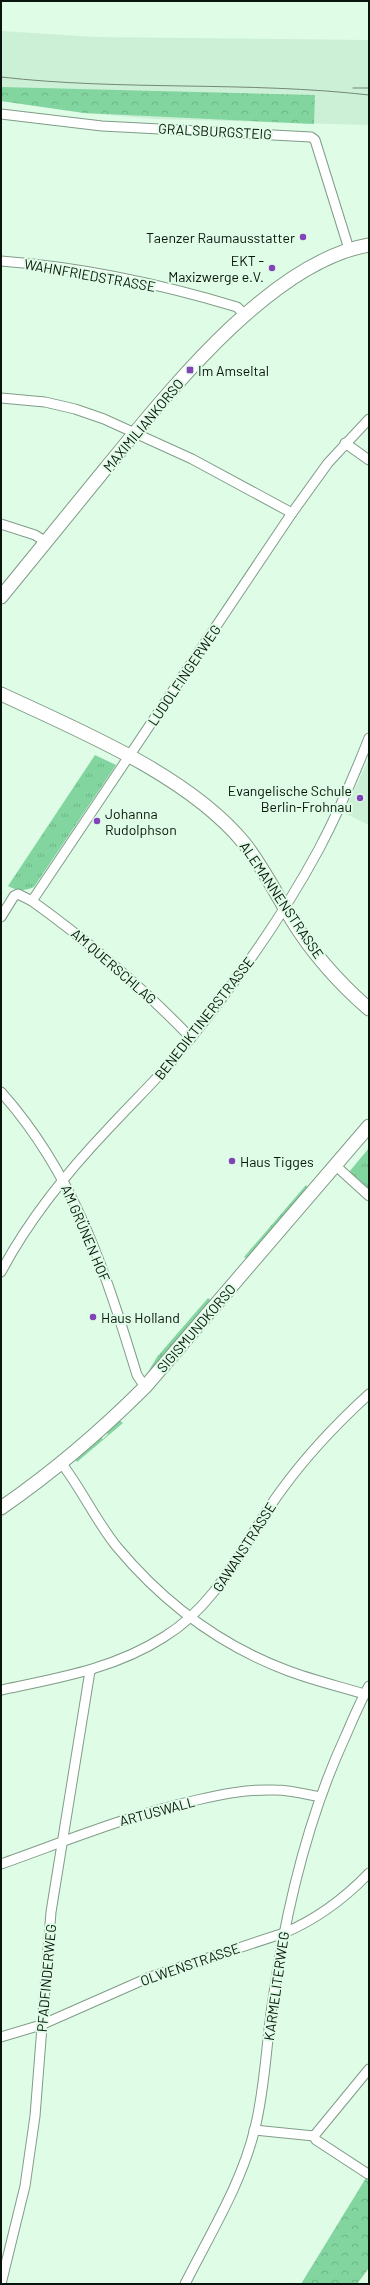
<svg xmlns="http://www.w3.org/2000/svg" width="370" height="2285" font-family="Barlow,sans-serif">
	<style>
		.built { fill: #ccf0d6 }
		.grass { fill: url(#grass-tufts) }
		.forest { fill: url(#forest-crowns) }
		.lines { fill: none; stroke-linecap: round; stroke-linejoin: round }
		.street-casing { stroke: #819c88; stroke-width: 11 }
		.secondary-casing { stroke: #819c88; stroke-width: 15 }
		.street { stroke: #fff; stroke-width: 9 }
		.secondary { stroke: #fff; stroke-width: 13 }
		.tram { stroke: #738778; stroke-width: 1 }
		.poi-dot { fill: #8343b8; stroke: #defce6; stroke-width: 1.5 }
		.labels { text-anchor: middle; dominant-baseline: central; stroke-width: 4; stroke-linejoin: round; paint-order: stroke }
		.street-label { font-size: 14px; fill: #09140c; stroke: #defce6 }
		.poi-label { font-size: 14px; fill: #09140c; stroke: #defce6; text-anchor: start }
	</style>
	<defs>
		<pattern id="grass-tufts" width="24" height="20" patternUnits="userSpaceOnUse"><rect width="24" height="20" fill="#82d59e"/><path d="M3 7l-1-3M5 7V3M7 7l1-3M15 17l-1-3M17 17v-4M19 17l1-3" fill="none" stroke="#6fb687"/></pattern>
		<pattern id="forest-crowns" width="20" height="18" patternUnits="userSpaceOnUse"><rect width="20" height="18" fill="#82d59e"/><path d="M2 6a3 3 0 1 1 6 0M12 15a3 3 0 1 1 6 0" fill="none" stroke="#6fb687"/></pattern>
	</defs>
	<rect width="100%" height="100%" fill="#defce6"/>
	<g class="built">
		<path d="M1 31 95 37 369 40V125L155 119 84 113 1 101Z"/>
		<path d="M369 758V825L344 813Z"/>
	</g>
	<g class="grass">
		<path d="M95 755 116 765 34 887C25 891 17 891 8 886Z"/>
		<path d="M369 1148V1189L349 1172Z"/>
		<path d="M306 1185 309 1190 249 1260 244 1257Z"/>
		<path d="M208 1298 213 1302 150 1374 148 1372 157 1357Z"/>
		<path d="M119 1420 123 1423 77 1462 75 1459 100 1437 103 1439 108 1434 106 1432Z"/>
	</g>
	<g class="forest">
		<path d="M1 87 315 95 314 124 84 113 1 101Z"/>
		<path d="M369 2173V2268L357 2284H301Z"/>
	</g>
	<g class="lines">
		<g class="street-casing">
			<g id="street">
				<path d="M1 114 102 126 311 137 315 140 349 249"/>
				<path d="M1 261C80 267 161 284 237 307L246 316"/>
				<path d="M1 398 45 402 75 409 104 419 192 459 292 513"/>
				<path d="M345 443 369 460"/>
				<path d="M1 524 35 535 46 542"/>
				<path d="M32 901C89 942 142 987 191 1038"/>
				<path d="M1 917 14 896 18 894 32 901 292 513 328 463 369 419"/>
				<path d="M1 1092C75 1175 105 1271 137 1375L145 1387"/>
				<path d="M336 1166 369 1196"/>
				<path d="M1 1272C29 1219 68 1171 109 1128 130 1105 152 1084 172 1061 227 995 278 925 319 849 338 813 354 776 369 738"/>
				<path d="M62 1464C82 1490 96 1521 117 1547 163 1602 220 1645 286 1670 312 1680 338 1686 364 1694"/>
				<path d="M1 1690C58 1678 114 1669 164 1637 220 1603 243 1543 280 1492 306 1456 336 1424 369 1394"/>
				<path d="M1 1864C66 1841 129 1815 197 1800 223 1794 248 1789 275 1790 290 1790 305 1794 320 1797"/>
				<path d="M1 2037 41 2025 150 1977 284 1933C317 1919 344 1899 369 1873"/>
				<path d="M254 2130 314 2136"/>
				<path d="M314 2136 369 2069"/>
				<path d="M314 2136 316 2140 368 2174"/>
				<path d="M1 2284 25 2186 35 2116 51 1912 90 1671"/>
				<path d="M185 2284C210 2234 242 2183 255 2128 265 2088 266 2047 272 2006 285 1913 306 1821 346 1735 353 1719 360 1702 369 1686"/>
			</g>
		</g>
		<g class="secondary-casing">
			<g id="secondary">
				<path d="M1 597C36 554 71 511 106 468 168 393 270 262 369 245"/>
				<path d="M1 694C80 731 188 775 244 843 263 867 276 894 292 920 312 952 340 984 369 1009"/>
				<path d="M1 1508C53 1472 100 1432 145 1387L369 1126"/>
			</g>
		</g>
		<use href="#street" class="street"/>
		<use href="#secondary" class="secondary"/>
		<g class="tram">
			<path d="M1 77C123 91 247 81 369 95"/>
			<path d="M353 88H369"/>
		</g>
	</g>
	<g class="poi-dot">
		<circle cx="303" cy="237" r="4"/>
		<circle cx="272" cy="268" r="4"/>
		<rect x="186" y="366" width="8" height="8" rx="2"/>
		<circle cx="360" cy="798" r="4"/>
		<circle cx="97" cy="821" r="4"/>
		<circle cx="232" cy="1161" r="4"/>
		<circle cx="93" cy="1317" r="4"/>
	</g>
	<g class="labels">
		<g class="street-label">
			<text transform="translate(215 131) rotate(3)">GRALSBURGSTEIG</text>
			<text transform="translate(90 275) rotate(10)">WAHNFRIEDSTRASSE</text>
			<text transform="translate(143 425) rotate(-50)">MAXIMILIANKORSO</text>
			<text transform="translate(184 675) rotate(-56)">LUDOLFINGERWEG</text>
			<text transform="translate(282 900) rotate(56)">ALEMANNENSTRASSE</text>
			<text transform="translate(114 966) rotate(41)">AM QUERSCHLAG</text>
			<text transform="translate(204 1018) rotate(-52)">BENEDIKTINERSTRASSE</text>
			<text transform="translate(86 1233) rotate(67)">AM GRÜNEN HOF</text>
			<text transform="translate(196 1328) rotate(-49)">SIGISMUNDKORSO</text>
			<text transform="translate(244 1547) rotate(-57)">GAWANSTRASSE</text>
			<text transform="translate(157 1811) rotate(-15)">ARTUSWALL</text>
			<text transform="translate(190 1964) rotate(-19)">OLWENSTRASSE</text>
			<text transform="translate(46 1978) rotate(-85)">PFADFINDERWEG</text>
			<text transform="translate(276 1986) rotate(-82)">KARMELITERWEG</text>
		</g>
		<g class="poi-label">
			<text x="295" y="237" text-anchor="end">Taenzer Raumausstatter</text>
			<text x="264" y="260" text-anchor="end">EKT -<tspan x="264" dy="16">Maxizwerge e.V.</tspan></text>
			<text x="198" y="370">Im Amseltal</text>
			<text x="352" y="790" text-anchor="end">Evangelische Schule<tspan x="352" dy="16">Berlin-Frohnau</tspan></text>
			<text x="105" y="813">Johanna<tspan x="105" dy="16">Rudolphson</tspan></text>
			<text x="240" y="1161">Haus Tigges</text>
			<text x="101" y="1317">Haus Holland</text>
		</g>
	</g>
	<rect width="370" height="2285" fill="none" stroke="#09140c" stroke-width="4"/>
</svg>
